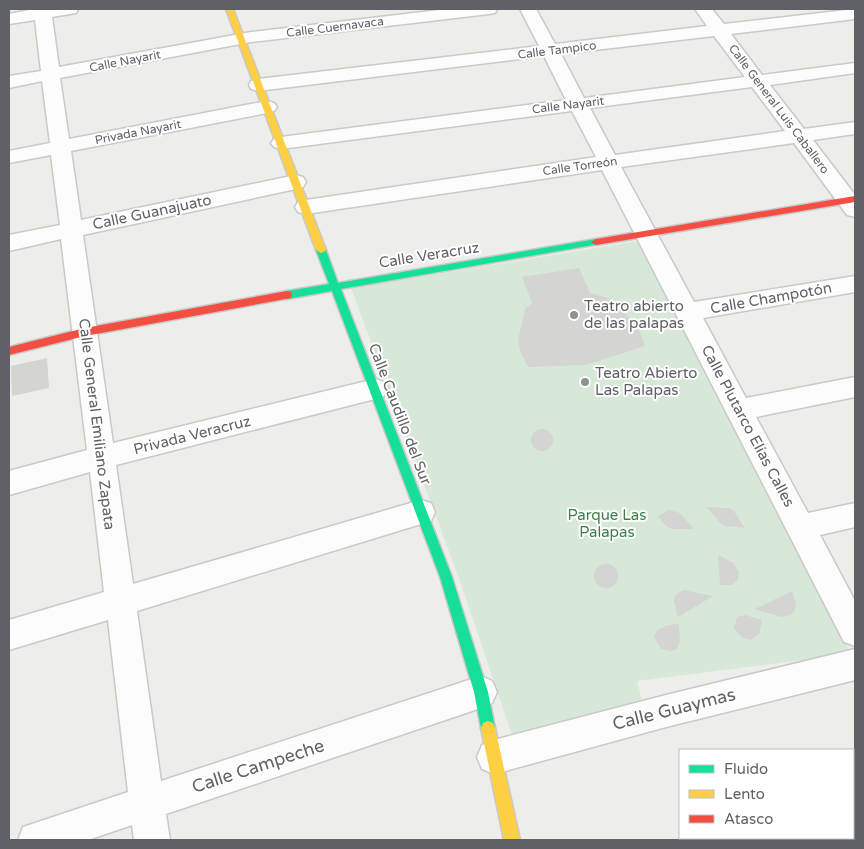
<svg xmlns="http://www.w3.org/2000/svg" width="864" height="849" font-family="'Varela Round',sans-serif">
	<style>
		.green { fill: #d8e8d8 }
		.building { fill: #d4d4d2 }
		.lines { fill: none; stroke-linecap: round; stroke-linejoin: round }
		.street-casing { stroke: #c9c9c9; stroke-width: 3 }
		.fast-casing { stroke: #c9c9ca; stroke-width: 3 }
		.slow-casing { stroke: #c9c9ca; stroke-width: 3 }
		.jam-casing { stroke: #c9c9ca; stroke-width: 3 }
		.street { fill: #fcfcfc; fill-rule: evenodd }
		.fast { fill: #16e098; fill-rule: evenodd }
		.slow { fill: #ffcf43; fill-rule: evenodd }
		.jam { fill: #f24e42; fill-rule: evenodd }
		.poi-dot { fill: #919294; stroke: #fff; stroke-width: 2 }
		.labels { text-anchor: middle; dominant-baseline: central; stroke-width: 4; stroke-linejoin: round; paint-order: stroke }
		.far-street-label { font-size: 12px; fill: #5f6166; stroke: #fff }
		.street-label { font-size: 15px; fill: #5f6166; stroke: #fff }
		.poi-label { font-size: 15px; fill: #5f6166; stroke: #fff; text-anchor: start }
		.park-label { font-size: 15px; fill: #3d7f49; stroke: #fff }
		.near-street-label { font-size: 18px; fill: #5f6166; stroke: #fff }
	</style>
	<rect width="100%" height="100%" fill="#edede9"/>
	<path class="green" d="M639 241 851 654 637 681 644 708 512 735 460 581 351 288Z"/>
	<g class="building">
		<path d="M579 268 590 293 607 298 632 320 640 332 645 346 586 365 528 367 520 351 518 340 525 309 532 303 522 277Z"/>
		<path d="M47 358 49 388 12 396 11 366Z"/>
		<circle cx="542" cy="440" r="11"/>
		<path d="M707 507 728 508 734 511 745 528 725 526 720 523Z"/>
		<path d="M669 510 680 513 694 529H672L666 526 658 516Z"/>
		<path d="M718 555 733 563 739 571 738 580 732 585H720Z"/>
		<circle cx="606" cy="576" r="12"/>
		<path d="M684 590 688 591 713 596 678 617 674 602V598L676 594Z"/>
		<path d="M792 591 796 604 794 612 791 615 781 617 755 609Z"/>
		<path d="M745 615 762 620 759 634 751 640 742 638 734 628 737 617Z"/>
		<path d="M679 624 680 641 677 649 670 651 661 649 654 637 657 630 668 625Z"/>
	</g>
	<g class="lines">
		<g class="street-casing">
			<g id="street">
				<path d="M34 9H78L76 13 52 17 59 67 251 32 448 9H497L495 13 489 14 251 42 60 78 69 139 267 101 274 103 277 107 274 111 267 113 71 151 81 220 296 175 303 177 306 182 303 187 296 189 83 235 113 443 375 379 384 382 388 389 384 396 375 399 116 465 133 584 421 500 431 503 435 512 431 521 421 524 137 611 161 781 481 676 492 681 497 692 492 703 481 708 166 814 170 840H134L132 825 88 840H18L23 827 128 792 108 620 9 650V620L104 592 90 472 9 495V471L87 450 61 239 9 251V235L60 225 51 155 9 163V151L50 143 42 81 9 88V76L41 71 35 20 9 24V14Z"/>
				<path d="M520 9H536L555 44 707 26 695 9H712L724 24 855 9V19L731 34 762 75 855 63V73L770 85 804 129 855 122V134L813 140 855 195V217L847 215 794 143 621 167 694 302 855 276V292L703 318 746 398 855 377V397L756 417 808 513 855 503V527L820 535 855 601V646L844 642 602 170 306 214 298 212 295 207 298 202 306 200 596 157 572 111 281 149 274 147 271 143 274 139 281 137 566 100 544 56 258 91 251 89 249 85 251 81 258 79 539 46ZM714 36 745 77 584 98 561 54ZM752 87 785 131 615 155 590 108Z"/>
				<path d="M855 649V680L666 727 494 774 482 769 477 757 482 745 494 740 666 695Z"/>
			</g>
		</g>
		<g class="fast-casing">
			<path id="fast" d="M596 239 601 242 599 244 341 289 452 577 488 692 495 728 493 733 488 735 483 733 481 728 474 692 440 577 332 291 287 299 282 295 287 291 329 284 316 250 321 247 326 250 338 283Z"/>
		</g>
		<g class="slow-casing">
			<g id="slow">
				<path d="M226 9H233L326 250 324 252 321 253 316 250Z"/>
				<path d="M488 721 493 723 495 728 520 840H504L481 728 483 723Z"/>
			</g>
		</g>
		<g class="jam-casing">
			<g id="jam">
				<path d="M855 196V202L596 245 591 242 596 239Z"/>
				<path d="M287 291 291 292 292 295 291 298 85 336 9 355V347L85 328Z"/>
			</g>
		</g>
		<use href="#street" class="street"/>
		<use href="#fast" class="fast"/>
		<use href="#slow" class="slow"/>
		<use href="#jam" class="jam"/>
	</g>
	<g class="poi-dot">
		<circle cx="574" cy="315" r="5"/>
		<circle cx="585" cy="382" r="5"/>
	</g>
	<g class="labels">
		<g class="far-street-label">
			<text transform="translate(335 27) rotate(-7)">Calle Cuernavaca</text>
			<text transform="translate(557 50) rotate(-7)">Calle Tampico</text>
			<text transform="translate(125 61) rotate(-11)">Calle Nayarit</text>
			<text transform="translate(568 105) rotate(-7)">Calle Nayarit</text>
			<text transform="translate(779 109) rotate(53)">Calle General Luis Caballero</text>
			<text transform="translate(138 132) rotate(-11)">Privada Nayarit</text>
			<text transform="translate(580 166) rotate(-8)">Calle Torreón</text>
		</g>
		<g class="street-label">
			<text transform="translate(152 212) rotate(-12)">Calle Guanajuato</text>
			<text transform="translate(429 255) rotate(-9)">Calle Veracruz</text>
			<text transform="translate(771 298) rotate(-10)">Calle Champotón</text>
			<text transform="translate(400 414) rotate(69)">Calle Caudillo del Sur</text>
			<text transform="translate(97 424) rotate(83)">Calle General Emiliano Zapata</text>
			<text transform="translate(748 426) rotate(62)">Calle Plutarco Elías Calles</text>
			<text transform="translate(192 435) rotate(-14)">Privada Veracruz</text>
		</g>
		<g class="poi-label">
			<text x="584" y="306">Teatro abierto<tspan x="584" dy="17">de las palapas</tspan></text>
			<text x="595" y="373">Teatro Abierto<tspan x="595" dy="17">Las Palapas</tspan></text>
		</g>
		<g class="park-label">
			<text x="607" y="515">Parque Las<tspan x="607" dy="17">Palapas</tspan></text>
		</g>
		<g class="near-street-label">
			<text transform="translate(674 709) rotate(-14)">Calle Guaymas</text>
			<text transform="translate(258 766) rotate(-18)">Calle Campeche</text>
		</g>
	</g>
	<rect width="864" height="849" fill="none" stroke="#5f6166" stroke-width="20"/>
	<rect x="679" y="749" width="175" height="90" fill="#ffffff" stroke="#bfc0c2"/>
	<rect x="689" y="765" width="25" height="8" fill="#16e098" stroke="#bfc0c2"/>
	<text x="724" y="774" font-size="15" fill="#5f6166">Fluido</text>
	<rect x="689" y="790" width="25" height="8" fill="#ffcf43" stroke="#bfc0c2"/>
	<text x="724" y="799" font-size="15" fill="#5f6166">Lento</text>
	<rect x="689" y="815" width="25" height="8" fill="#f24e42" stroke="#bfc0c2"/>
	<text x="724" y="824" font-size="15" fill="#5f6166">Atasco</text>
</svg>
